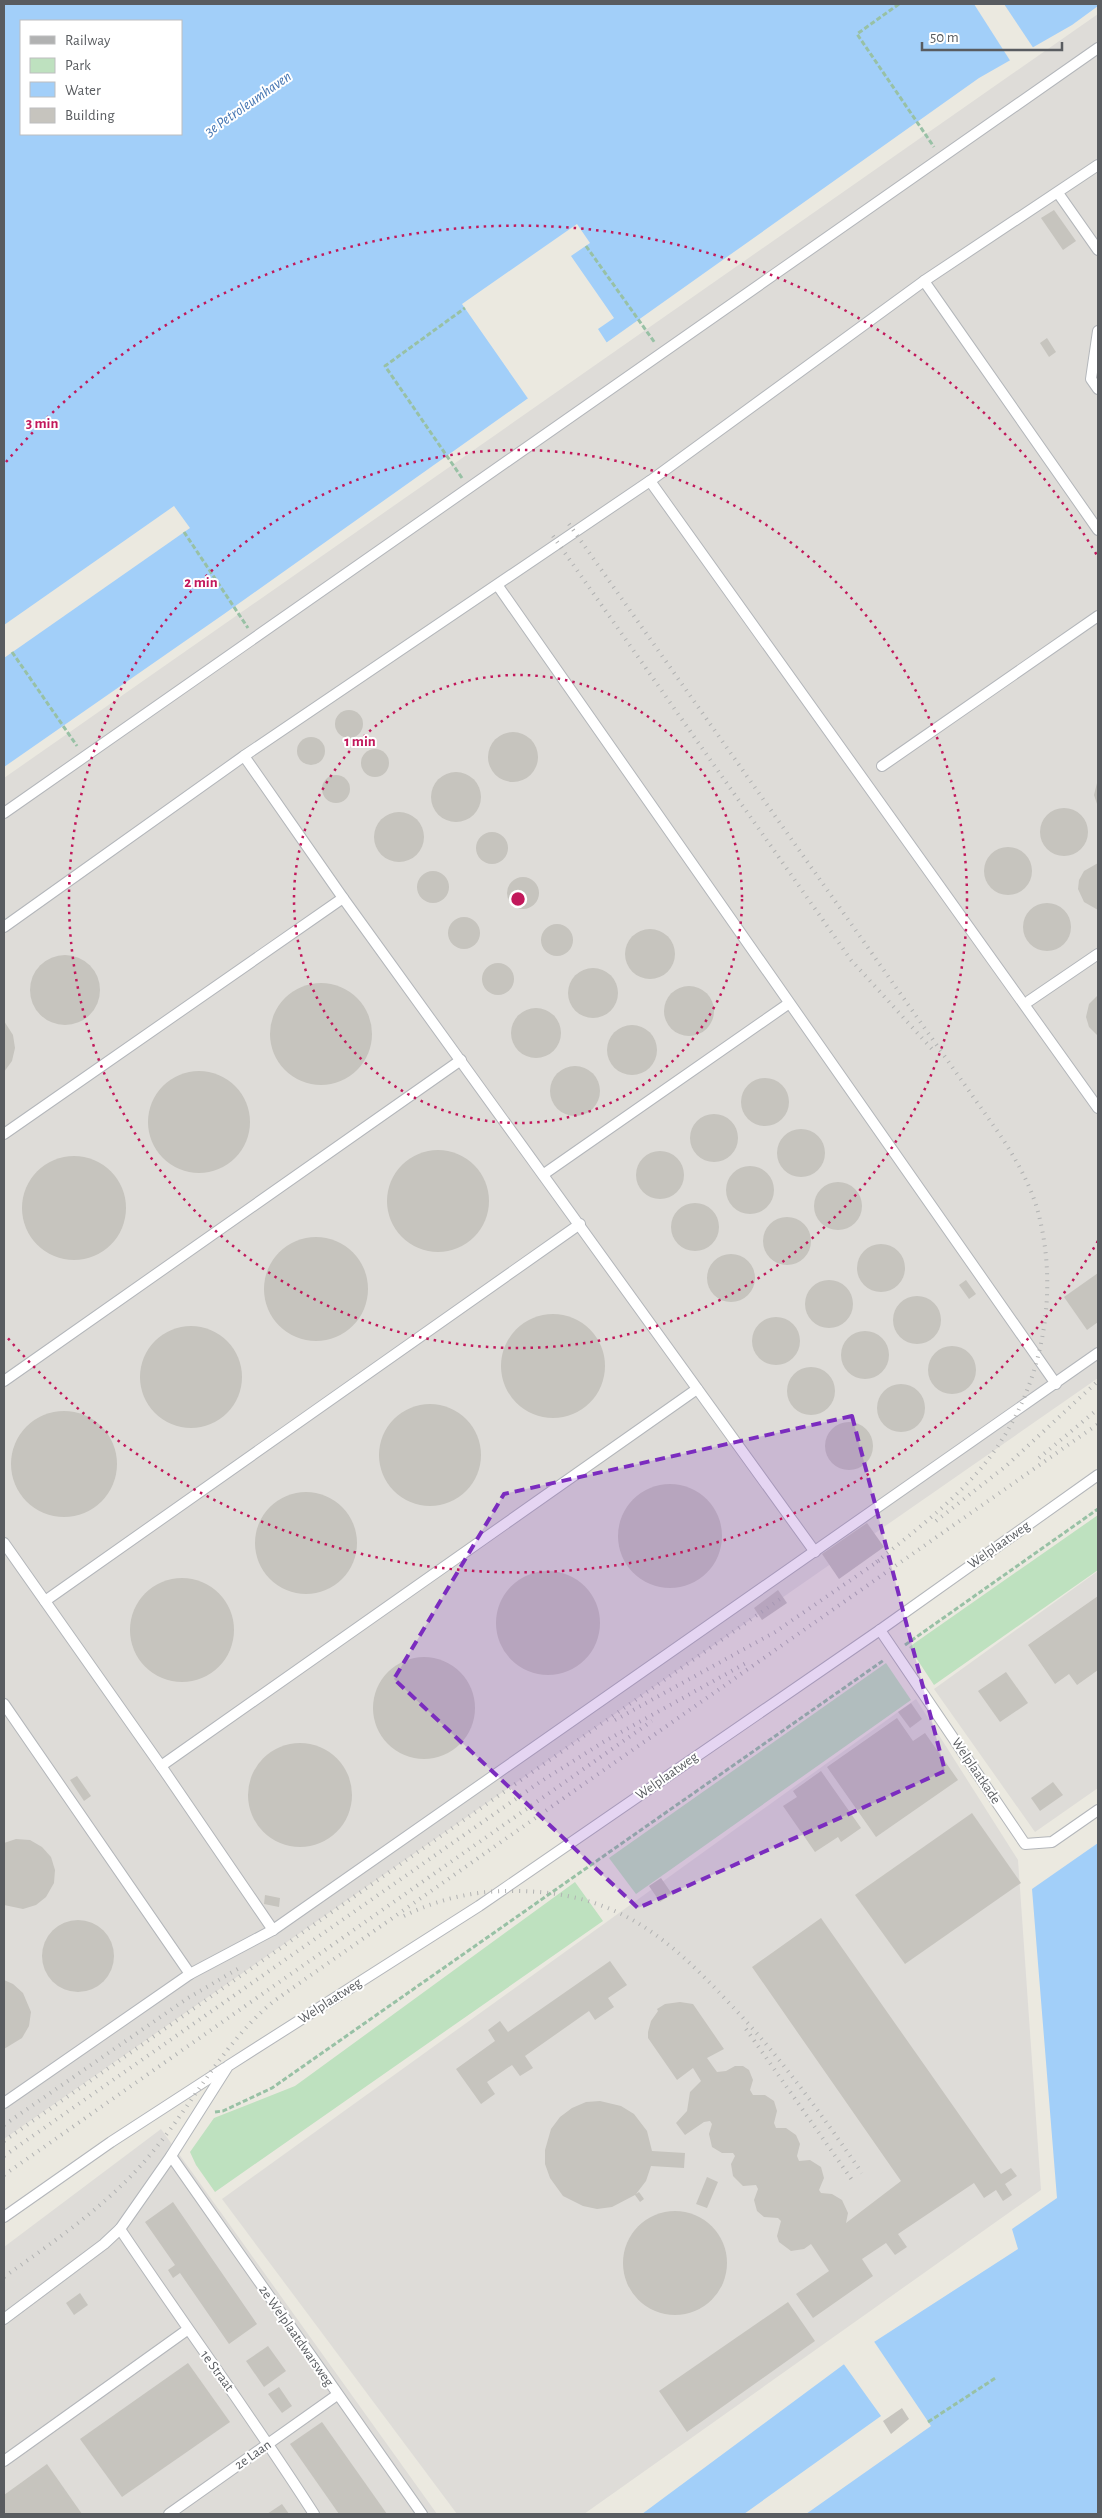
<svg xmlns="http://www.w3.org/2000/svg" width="1102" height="2518" font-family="'Alegreya Sans',sans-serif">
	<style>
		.industrial { fill: #dedcd8 }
		.green { fill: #bee1bf }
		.water { fill: #a2cff9; fill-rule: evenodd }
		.pier { fill: #ebe9e0 }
		.building { fill: #c6c4be }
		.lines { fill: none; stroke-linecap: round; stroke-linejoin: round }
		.lane-casing { stroke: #b3b6ba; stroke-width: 12 }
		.path { stroke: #98c1a5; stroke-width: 3; stroke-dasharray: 5 2.5; stroke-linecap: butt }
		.lane { stroke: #fff; stroke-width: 10 }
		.rail { stroke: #b1b2b2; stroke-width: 4; stroke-dasharray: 1 6; stroke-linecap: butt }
		.marked { fill: #7b2cbf; fill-opacity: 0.2; stroke: #7b2cbf; stroke-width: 4; stroke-dasharray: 10 6; stroke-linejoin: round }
		.ring { fill: none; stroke: #c2185b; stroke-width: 2.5; stroke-dasharray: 2.5 5 }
		.labels { text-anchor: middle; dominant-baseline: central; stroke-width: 4; stroke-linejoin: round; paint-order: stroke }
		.street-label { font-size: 14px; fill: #595c60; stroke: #fff }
		.water-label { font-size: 15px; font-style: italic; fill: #4475b2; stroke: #fff }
		.centre { fill: #c2185b; stroke: #fff; stroke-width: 2.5 }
		.ring-label { font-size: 15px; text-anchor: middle; font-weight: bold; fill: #c2185b; stroke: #fff; stroke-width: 4; stroke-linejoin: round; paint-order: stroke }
	</style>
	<rect width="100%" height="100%" fill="#ebe9e0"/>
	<g class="industrial">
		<path d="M1098 14V1378L4 2139V778Z"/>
		<path d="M1098 1571V1788L1035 1832 934 1689Z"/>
		<path d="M916 1699 1018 1860 1041 2190 584 2514H457L222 2199Z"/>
		<path d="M161 2129 437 2514H4V2247Z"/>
	</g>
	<g class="green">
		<path d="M1098 1515V1570L934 1685 909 1647Z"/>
		<path d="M886 1663 911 1700 636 1894 609 1858Z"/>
		<path d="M575 1882 603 1921 215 2192 196 2165 190 2152 214 2118 295 2086Z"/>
	</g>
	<g class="water">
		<path d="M4 4H1098V6L1072 25 979 78 224 614 4 767ZM21 21H181V134H21Z"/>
		<path d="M1098 1843V2514H642L874 2342 1018 2249 1012 2229 1057 2198 1032 1889Z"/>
	</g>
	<g class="pier">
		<path d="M974 4H1004L1034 49 1011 62Z"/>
		<path d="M577 224 590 243 571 256 614 318 598 329 607 343 529 400 462 304Z"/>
		<path d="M174 506 190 528 4 658V625Z"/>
		<path d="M873 2340 931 2426 806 2514H744L881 2416 843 2363Z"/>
	</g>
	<g class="building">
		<path d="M1054 210 1076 241 1063 250 1041 218Z"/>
		<path d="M1047 338 1056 352 1049 357 1040 343Z"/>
		<circle cx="349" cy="724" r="14"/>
		<circle cx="513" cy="757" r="25"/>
		<circle cx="311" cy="751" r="14"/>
		<circle cx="375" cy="763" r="14"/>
		<circle cx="456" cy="797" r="25"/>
		<circle cx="336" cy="789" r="14"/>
		<path d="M1098 779V807L1094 795Z"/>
		<circle cx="1064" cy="832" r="24"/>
		<circle cx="399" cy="837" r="25"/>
		<circle cx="492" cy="848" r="16"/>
		<circle cx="1008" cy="871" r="24"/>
		<path d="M1098 863V910L1084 902 1078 889 1079 880 1084 871Z"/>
		<circle cx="433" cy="887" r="16"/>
		<circle cx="523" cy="893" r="16"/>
		<circle cx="1047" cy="927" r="24"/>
		<circle cx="464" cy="933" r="16"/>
		<circle cx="557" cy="940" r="16"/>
		<circle cx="650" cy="954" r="25"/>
		<circle cx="65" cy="990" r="35"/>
		<circle cx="498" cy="979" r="16"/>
		<circle cx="593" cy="993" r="25"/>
		<circle cx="321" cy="1034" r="51"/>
		<circle cx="689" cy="1011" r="25"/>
		<path d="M1098 995V1036L1089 1027 1086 1017 1089 1004Z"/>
		<circle cx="536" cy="1033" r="25"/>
		<path d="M4 1021 13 1035 15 1048 12 1061 4 1072Z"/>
		<circle cx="632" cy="1050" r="25"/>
		<circle cx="575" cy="1091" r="25"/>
		<circle cx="199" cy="1122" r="51"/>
		<circle cx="765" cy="1102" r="24"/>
		<circle cx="714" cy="1138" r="24"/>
		<circle cx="801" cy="1153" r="24"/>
		<circle cx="438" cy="1201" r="51"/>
		<circle cx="660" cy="1175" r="24"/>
		<circle cx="74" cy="1208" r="52"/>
		<circle cx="750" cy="1190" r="24"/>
		<circle cx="838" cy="1206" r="24"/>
		<circle cx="695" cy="1227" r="24"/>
		<circle cx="787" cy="1241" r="24"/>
		<circle cx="316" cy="1289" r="52"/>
		<circle cx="881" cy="1268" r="24"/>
		<circle cx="731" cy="1278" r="24"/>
		<path d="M1098 1273V1322L1087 1330 1064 1297Z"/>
		<path d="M966 1280 976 1294 969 1299 959 1285Z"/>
		<circle cx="829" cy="1304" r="24"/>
		<circle cx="917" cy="1320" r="24"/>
		<circle cx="553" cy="1366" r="52"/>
		<circle cx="776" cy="1341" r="24"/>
		<circle cx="191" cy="1377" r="51"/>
		<circle cx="865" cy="1355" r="24"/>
		<circle cx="952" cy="1370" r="24"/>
		<circle cx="811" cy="1391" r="24"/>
		<circle cx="901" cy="1408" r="24"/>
		<circle cx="430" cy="1455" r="51"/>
		<circle cx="64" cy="1464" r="53"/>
		<circle cx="849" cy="1446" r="24"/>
		<circle cx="670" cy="1536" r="52"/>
		<circle cx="306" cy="1543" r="51"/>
		<path d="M867 1523 884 1547 839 1579 822 1554Z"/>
		<circle cx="548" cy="1623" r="52"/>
		<circle cx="182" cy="1630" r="52"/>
		<path d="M778 1590 787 1603 762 1620 754 1608Z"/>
		<path d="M1098 1596V1670L1077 1685 1069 1674 1055 1684 1028 1645Z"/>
		<circle cx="424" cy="1708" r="51"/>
		<path d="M1006 1672 1028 1703 1000 1722 978 1691Z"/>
		<path d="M911 1703 922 1719 910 1728 898 1712Z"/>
		<path d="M897 1718 913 1741 925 1733 958 1780 876 1837 827 1767Z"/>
		<circle cx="300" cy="1795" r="52"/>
		<path d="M821 1771 861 1828 841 1842 838 1837 815 1852 783 1806 797 1797 793 1791Z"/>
		<path d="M77 1776 91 1796 84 1801 70 1780Z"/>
		<path d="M1053 1782 1063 1795 1040 1811 1031 1798Z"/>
		<path d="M972 1813 1021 1883 905 1964 855 1895Z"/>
		<path d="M16 1839 30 1840 42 1847 51 1857 55 1870 54 1883 46 1897 36 1905 23 1909 4 1905V1843Z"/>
		<path d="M661 1878 672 1894 660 1902 649 1886Z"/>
		<path d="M265 1895 280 1898 279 1907 264 1904Z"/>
		<path d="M821 1918 1001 2174 1011 2168 1017 2176 1005 2184 1012 2195 1003 2201 996 2190 984 2198 974 2183 898 2234 907 2247 895 2255 886 2243 862 2259 873 2276 813 2318 796 2294 829 2271 811 2244 804 2249 791 2251 779 2242 777 2236 781 2221 778 2218 764 2217 757 2211 754 2200 758 2189 756 2185 743 2186 733 2176 731 2164 735 2156 733 2153H722L712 2147 709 2134 712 2124 710 2121 704 2122 685 2135 676 2123 687 2111 690 2092 701 2081 693 2068 677 2080 648 2038V2032L651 2021 658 2011 657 2009 665 2004 680 2002 693 2004 724 2049 707 2058 717 2072 726 2071 735 2066H743L749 2070 753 2080 750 2090 753 2095H765L774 2101 777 2111 774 2123 776 2128H786L796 2135 800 2144 797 2156 799 2161 810 2160 821 2167 824 2178 819 2190 821 2193 832 2194 842 2200 848 2213 846 2223 901 2181 752 1967Z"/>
		<circle cx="78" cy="1956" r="36"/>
		<path d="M610 1961 627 1985 608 1998 614 2007 595 2020 589 2011 525 2056 533 2068 520 2076 512 2065 487 2082 495 2094 481 2104 456 2069 495 2041 488 2030 500 2021 508 2032Z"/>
		<path d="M4 1980 13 1984 23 1993 31 2012 29 2026 22 2038 4 2049Z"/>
		<path d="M600 2101 621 2106 634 2114 647 2131 652 2151 685 2153 684 2168 651 2166 646 2181 636 2194 639 2192 644 2199 640 2202 635 2195 612 2207 597 2209 583 2206 563 2196 550 2178 545 2164V2150L551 2129 560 2117 572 2108 586 2102Z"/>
		<path d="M707 2177 718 2182 707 2208 696 2204Z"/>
		<path d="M173 2202 257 2324 229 2344 180 2273 173 2278 168 2270 175 2265 145 2222Z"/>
		<circle cx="675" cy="2263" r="52"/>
		<path d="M80 2293 88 2305 74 2315 66 2303Z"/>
		<path d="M788 2302 815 2341 687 2432 659 2391Z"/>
		<path d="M268 2346 286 2371 264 2387 246 2361Z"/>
		<path d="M188 2363 230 2422 122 2497 80 2439Z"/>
		<path d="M279 2387 292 2406 282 2413 268 2394Z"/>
		<path d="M902 2408 909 2419 891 2434 883 2421Z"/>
		<path d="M322 2422 387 2514H339L290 2444Z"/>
		<path d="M47 2464 82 2514H4V2495Z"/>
		<path d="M282 2504 289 2514H267Z"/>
	</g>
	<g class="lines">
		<g class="lane-casing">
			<g id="lane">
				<path d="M1058 193 1098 250"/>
				<path d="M924 281 1098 530"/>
				<path d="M1098 331 1091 379 1098 389"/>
				<path d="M650 481 1098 1108"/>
				<path d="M498 586 1056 1384"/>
				<path d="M244 756 343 898 815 1552"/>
				<path d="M882 766 1098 616"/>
				<path d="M4 813 1098 48"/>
				<path d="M4 927 244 756 650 481 924 281 1098 165"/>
				<path d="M1029 1001 1098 954"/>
				<path d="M4 1134 343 898"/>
				<path d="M544 1174 788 1004"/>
				<path d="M4 1381 461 1060"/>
				<path d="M4 1543 161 1766 273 1930"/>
				<path d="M45 1601 580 1224"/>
				<path d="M880 1630 1025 1844 1052 1842 1098 1810"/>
				<path d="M4 1704 190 1974"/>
				<path d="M161 1766 697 1389"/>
				<path d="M4 2103 190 1974 273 1930 1098 1353"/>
				<path d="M171 2156 422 2514"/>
				<path d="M4 2217 111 2142 225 2068"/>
				<path d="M120 2229C184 2325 252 2417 314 2514"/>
				<path d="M4 2319 104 2244 120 2229 171 2156 228 2066 479 1906 880 1630 1098 1475"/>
				<path d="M4 2461 187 2330"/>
				<path d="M169 2514 337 2395"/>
			</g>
		</g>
		<g class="path">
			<path d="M899 4 857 34 934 147"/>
			<path d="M586 246 655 343"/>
			<path d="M462 478 385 366 465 308"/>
			<path d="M184 532 248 628"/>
			<path d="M12 652 77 746"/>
			<path d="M905 1645 1098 1509"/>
			<path d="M215 2112 223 2111 272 2088 884 1660"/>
			<path d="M928 2422 997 2377"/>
		</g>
		<use href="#lane" class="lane"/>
		<g class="rail">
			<path d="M569 524 998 1132C1016 1159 1033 1188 1040 1220 1060 1305 1038 1400 982 1467 951 1504 912 1533 875 1563"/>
			<path d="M553 536 851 960 932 1049"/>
			<path d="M1039 1458 1098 1409"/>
			<path d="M936 1521 1006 1466 1098 1381"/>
			<path d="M615 1720 775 1632 880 1560"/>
			<path d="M404 1916C440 1898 478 1890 517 1891 615 1892 667 1936 730 2004 780 2056 821 2114 862 2173"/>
			<path d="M746 2029 852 2180"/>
			<path d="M4 2125 188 1998 241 1967"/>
			<path d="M4 2141 783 1597"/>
			<path d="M4 2156 540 1782 605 1741 746 1663"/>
			<path d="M4 2175 652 1721"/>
			<path d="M4 2277C56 2240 109 2204 150 2155 193 2104 222 2044 274 2001L1098 1424"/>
		</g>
	</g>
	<path class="marked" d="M852 1416 945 1771 638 1908 394 1679 504 1494Z"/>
	<g class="ring">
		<circle cx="518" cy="899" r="224"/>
		<circle cx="518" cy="899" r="449"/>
		<path d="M1098 1241A673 673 0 0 1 6 1336M6 462A673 673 0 0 1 1098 557"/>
	</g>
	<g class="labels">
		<g class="street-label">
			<text transform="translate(999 1545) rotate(-35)">Welplaatweg</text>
			<text transform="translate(976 1771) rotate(56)">Welplaatkade</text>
			<text transform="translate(667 1776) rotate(-35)">Welplaatweg</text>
			<text transform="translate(330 2001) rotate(-33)">Welplaatweg</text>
			<text transform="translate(296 2336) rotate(55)">2e Welplaatdwarsweg</text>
			<text transform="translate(217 2371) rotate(54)">1e Straat</text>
			<text transform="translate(253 2455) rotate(-35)">2e Laan</text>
		</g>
		<g class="water-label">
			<text transform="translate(248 104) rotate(-35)">3e Petroleumhaven</text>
		</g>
	</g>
	<circle cx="518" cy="899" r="8" class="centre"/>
	<g class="ring-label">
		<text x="42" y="428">3 min</text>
		<text x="201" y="587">2 min</text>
		<text x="360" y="746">1 min</text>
	</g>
	<rect width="1102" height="2518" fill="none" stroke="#595c60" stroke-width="10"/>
	<rect x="20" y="20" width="162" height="115" fill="#ffffff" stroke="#bdbebf"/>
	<rect x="30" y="36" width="25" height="8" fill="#b1b2b2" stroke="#bdbebf"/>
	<text x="65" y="45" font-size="15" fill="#595c60">Railway</text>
	<rect x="30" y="58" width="25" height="15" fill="#bee1bf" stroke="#bdbebf"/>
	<text x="65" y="70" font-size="15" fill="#595c60">Park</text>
	<rect x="30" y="82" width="25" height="15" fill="#a2cff9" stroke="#bdbebf"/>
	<text x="65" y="95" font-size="15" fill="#595c60">Water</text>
	<rect x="30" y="108" width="25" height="15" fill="#c6c4be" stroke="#bdbebf"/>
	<text x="65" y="120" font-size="15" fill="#595c60">Building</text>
	<path d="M922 42v8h140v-8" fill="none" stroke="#595c60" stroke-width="2.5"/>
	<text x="930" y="42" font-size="15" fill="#595c60" stroke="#ffffff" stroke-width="4" paint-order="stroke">50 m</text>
</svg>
